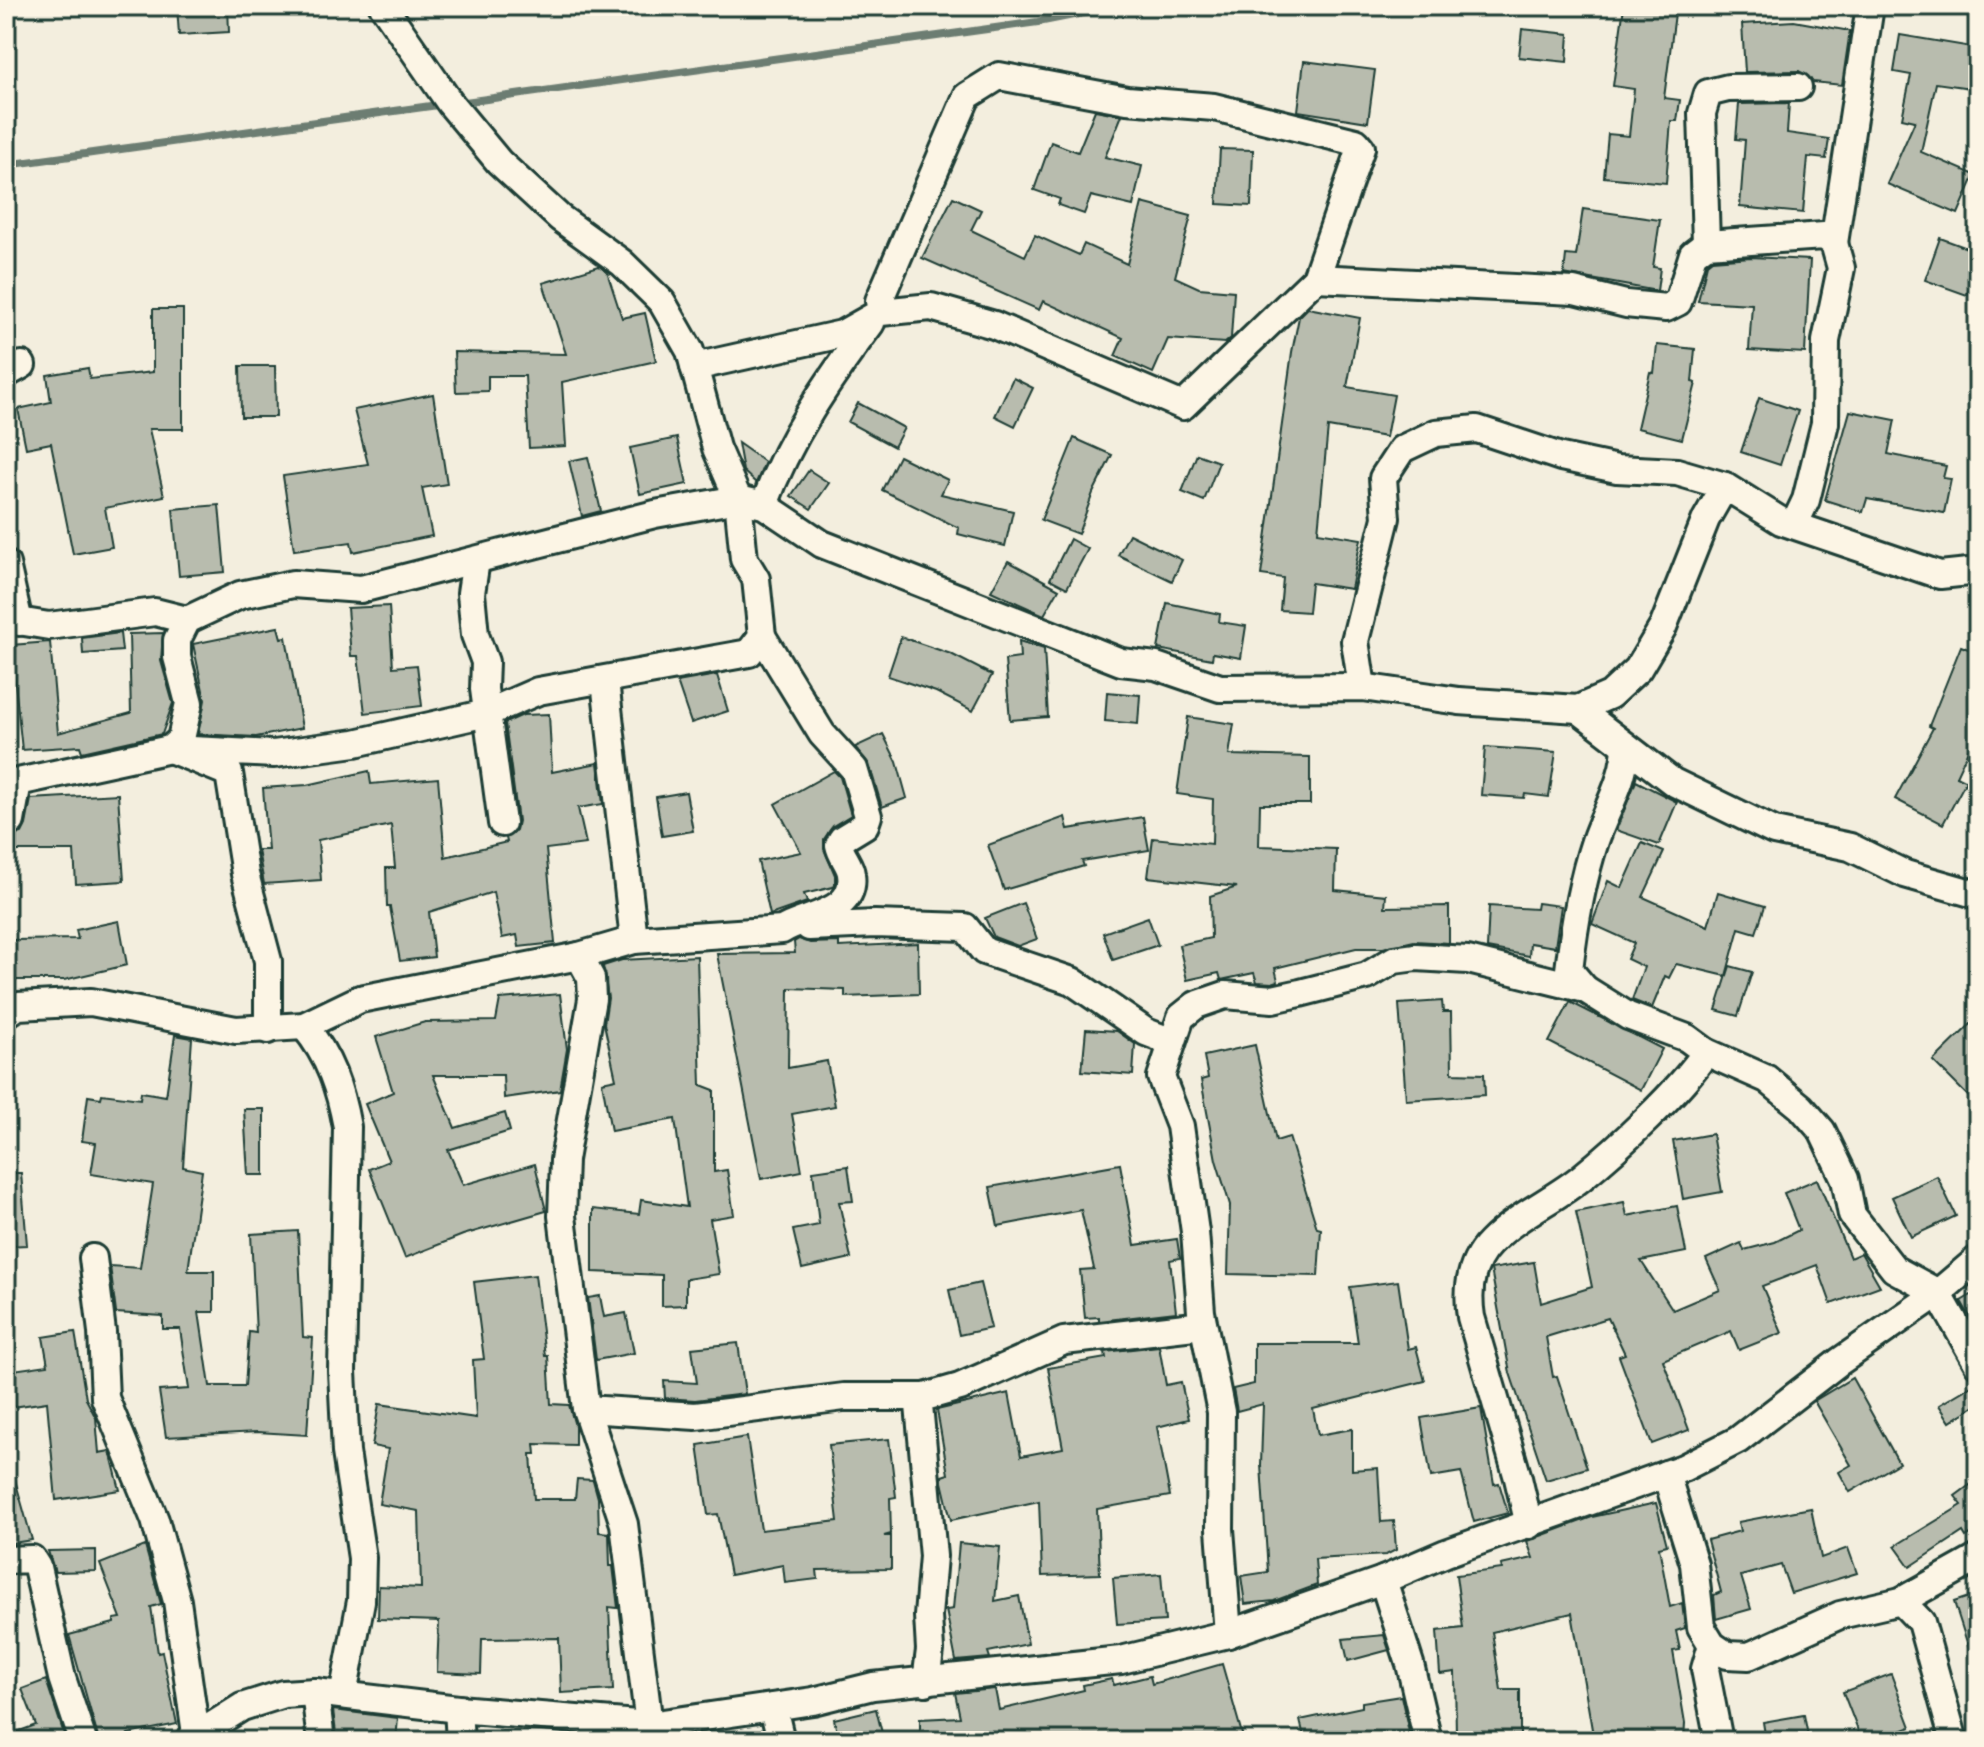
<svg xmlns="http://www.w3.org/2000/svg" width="1984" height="1747" font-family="Dekko,sans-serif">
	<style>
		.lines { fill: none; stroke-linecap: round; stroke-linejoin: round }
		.stream { stroke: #6c7d72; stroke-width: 8 }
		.building { fill: #b8bcae; stroke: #1f3d34; stroke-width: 2 }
		.street-casing { stroke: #1f3d34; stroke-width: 32 }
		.street { stroke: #fcf5e5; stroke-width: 26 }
	</style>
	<rect width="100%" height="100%" fill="#f3eede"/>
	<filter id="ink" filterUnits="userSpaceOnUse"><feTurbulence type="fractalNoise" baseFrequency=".0125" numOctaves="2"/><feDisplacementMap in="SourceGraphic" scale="16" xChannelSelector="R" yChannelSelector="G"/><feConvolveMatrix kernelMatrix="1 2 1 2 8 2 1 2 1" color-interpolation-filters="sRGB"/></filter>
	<g filter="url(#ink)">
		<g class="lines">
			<g class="stream">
				<path d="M458 103 1038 22 1119 6"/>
				<path d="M6 165 445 104"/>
			</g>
		</g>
		<g class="building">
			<path d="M177 6H228L229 32 179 35Z"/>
			<path d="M1624 6H1676L1664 98 1680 100 1677 121H1671L1666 183 1604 177 1608 134 1629 136 1634 89 1613 86Z"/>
			<path d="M1794 21 1850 31 1842 85 1813 82 1799 71 1745 72 1742 24Z"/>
			<path d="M1522 29 1569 34 1567 62 1519 57Z"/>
			<path d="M1900 35 1978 48V89L1936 83 1921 152 1975 175 1958 214 1887 184 1915 121 1902 118 1911 75 1894 72Z"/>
			<path d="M1304 61 1375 70 1368 122 1298 111Z"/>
			<path d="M1789 103 1787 133 1829 139 1826 159 1808 157 1803 213 1740 207 1745 140 1736 139 1739 104Z"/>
			<path d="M1095 110 1122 115 1105 157 1142 166 1133 206 1091 196 1084 214 1058 205 1060 199 1034 190 1051 142 1078 152Z"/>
			<path d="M1220 149 1253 150 1251 206 1217 204Z"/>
			<path d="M953 197 981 210 971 230 1025 256 1035 235 1079 255 1084 244 1127 264 1142 203 1191 216 1175 277 1199 288 1234 291 1231 338 1225 343 1168 339 1153 373 1115 356 1123 338 1043 301 1039 310 922 258Z"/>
			<path d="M1583 209 1660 220 1653 267 1660 268 1657 291 1564 274 1566 255 1576 256Z"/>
			<path d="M1940 238 1978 252V264L1967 295 1925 280Z"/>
			<path d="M1751 257 1810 260 1805 353 1749 350 1752 304 1698 301 1707 264 1712 260Z"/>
			<path d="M599 266 607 272 622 318 645 313 656 361 562 382 566 446 529 448 525 376H488V391L456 392 454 352 566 354 543 283Z"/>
			<path d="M1308 308 1360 318 1347 387 1394 395 1386 437 1328 427 1318 532 1361 539 1351 589 1311 583 1308 612 1280 610 1283 578 1261 575 1292 352 1299 317Z"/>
			<path d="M153 309H183V429H149L164 496 105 508 112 547 73 554 51 443 26 448 18 409 51 402 47 375 88 368 90 379 153 372Z"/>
			<path d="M1657 345 1695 349 1692 382 1696 383 1682 439 1637 428 1650 372 1654 373Z"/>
			<path d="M240 366H275L276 417H241Z"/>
			<path d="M1013 378 1033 388 1015 426 995 416Z"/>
			<path d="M433 394 447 484 422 488 432 536 353 552 351 542 294 550 283 476 368 464 354 410Z"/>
			<path d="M1759 398 1798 411 1780 465 1741 452Z"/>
			<path d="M858 403 904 428 894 447 848 422Z"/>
			<path d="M1850 411 1895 420 1888 454 1946 466 1943 478 1951 479 1944 513 1867 499 1863 512 1825 500Z"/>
			<path d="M677 438 687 484 640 494 630 448Z"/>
			<path d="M1074 438 1112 455 1093 493 1078 534 1041 520Z"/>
			<path d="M738 443 765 462 756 483 743 471Z"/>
			<path d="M1197 454 1219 462 1204 501 1182 492Z"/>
			<path d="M899 456 948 480 941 494 1013 511 1005 546 958 534 959 528 882 490Z"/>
			<path d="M588 457 601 511 582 516 569 461Z"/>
			<path d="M809 470 829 483 811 509 791 496Z"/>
			<path d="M219 505 225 572 179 576 173 509Z"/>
			<path d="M1129 534 1182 560 1172 581 1118 555Z"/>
			<path d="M1070 539 1088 549 1067 588 1050 579Z"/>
			<path d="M1008 561 1059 589 1044 615 991 591Z"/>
			<path d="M1167 603 1220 614 1219 622 1246 626 1241 658 1213 653 1212 659 1158 649Z"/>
			<path d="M389 606 393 667 417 665 422 706 365 713 358 656H351L347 608Z"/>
			<path d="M278 627 281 638 286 637 302 728 256 737 198 734 205 700 193 644Z"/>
			<path d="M120 633 122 651 83 654 82 638Z"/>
			<path d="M163 633 161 661 173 703 162 734 82 752 80 746 22 750 11 645 50 642 58 733 131 713 129 634Z"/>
			<path d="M901 637 951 654 992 675 973 711 936 692 888 676Z"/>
			<path d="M1019 641 1044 649 1048 717 1010 720 1005 660 1020 658Z"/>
			<path d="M1961 646 1978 653V729L1956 776 1966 781 1943 824 1895 799 1933 728 1929 726Z"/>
			<path d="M717 675 728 711 691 723 677 682Z"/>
			<path d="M1107 692 1140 695 1138 724 1105 721Z"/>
			<path d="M549 714 552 772 598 763 603 804 578 808 586 844 546 849 555 943 519 947 517 935 502 938 493 892 429 912 434 957 400 961 390 907H387L386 868H395L391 825 318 840 321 880 264 884 258 850H268L263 788 307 785 369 771 371 784 438 778 445 857 507 842 506 838 516 830 518 821 505 723 523 715Z"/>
			<path d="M1188 717 1234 724 1229 755 1310 757V804H1260L1259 846 1336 849 1335 890 1386 895 1385 907 1449 906V943L1414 941 1383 948H1356L1275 968 1278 981 1272 983 1257 982 1254 973 1221 980 1219 973 1187 980 1179 945 1211 938 1210 896 1237 887 1148 877 1153 838 1212 844 1213 799 1177 794Z"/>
			<path d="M883 734 897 762 907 798 882 807 869 764 855 747Z"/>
			<path d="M1485 747 1556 752 1549 797 1525 794 1524 798 1481 795Z"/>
			<path d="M834 771 840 777 851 815 833 826 824 839V849L835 875V884L833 887 804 894 807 902 770 915 758 861 801 852 775 804Z"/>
			<path d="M1636 781 1677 802 1659 845 1616 830Z"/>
			<path d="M686 792 693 831 662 836 656 797Z"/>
			<path d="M118 794 124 881 76 884 74 851H6V838L22 833 26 825 31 799Z"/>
			<path d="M1065 817 1068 829 1143 817 1149 850 1082 861 1084 866 1004 890 988 845Z"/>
			<path d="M1642 843 1664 852 1643 897 1708 926 1718 892 1765 906 1756 933 1739 928 1726 976 1676 964 1669 978 1665 976 1652 1008 1632 1000 1644 967 1627 959 1634 943 1592 924 1608 881 1622 888Z"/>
			<path d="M1023 903 1037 939 1018 946 994 937 985 918Z"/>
			<path d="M1537 903 1561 906 1555 947 1530 943 1529 956 1487 948 1489 906 1536 909Z"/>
			<path d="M1148 917 1158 945 1113 960 1103 933Z"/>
			<path d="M119 921 127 965 64 980H15L13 940 78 939 76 930Z"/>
			<path d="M799 939 810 943 839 942V947L918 943 919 994 845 997V990L789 988 788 1068 827 1061 835 1106 792 1114 802 1171 761 1179 717 954 795 953 794 942Z"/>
			<path d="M697 956 701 1085 714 1090V1172L727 1170 734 1215 710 1219 719 1274 686 1279V1305L662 1306V1275L593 1272V1209L639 1214 641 1200 687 1207 675 1119 611 1131 602 1082 616 1079 604 1024 608 998 603 966 622 960Z"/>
			<path d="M1730 966 1752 972 1738 1016 1716 1010Z"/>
			<path d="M560 994 567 1049 560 1090 504 1098 503 1075H433L455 1128 505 1113 510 1131 448 1150 463 1185 535 1164 546 1211 463 1235 405 1258 369 1169 389 1161 365 1104 393 1092 376 1037 425 1022 496 1021 500 999Z"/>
			<path d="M1442 1001 1443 1012H1451L1452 1073 1484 1074 1485 1095 1406 1100 1399 1004Z"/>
			<path d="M1570 1002 1662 1049 1641 1090 1549 1042Z"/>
			<path d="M1978 1017V1086L1968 1096 1933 1061Z"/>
			<path d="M1086 1029 1117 1031 1135 1044 1133 1075 1082 1071Z"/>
			<path d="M175 1035 192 1038 183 1167 202 1171 188 1271H214V1312H199L210 1386H245L249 1332 256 1333 251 1234 298 1231 303 1337 313 1338 307 1435 257 1432 166 1437 159 1391 189 1389 180 1329H163V1316L116 1313 110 1266 140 1268 153 1184 91 1174 96 1143 82 1141 88 1096 101 1098 102 1094 140 1099 141 1092 166 1096Z"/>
			<path d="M1255 1045 1276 1141 1289 1137 1317 1228 1321 1229 1318 1276 1228 1274 1230 1205 1216 1160 1201 1080 1208 1078 1204 1056Z"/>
			<path d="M244 1109H264V1175H248Z"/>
			<path d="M1712 1134 1722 1192 1683 1199 1673 1141Z"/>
			<path d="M1120 1164 1135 1245 1177 1239 1180 1258 1170 1260 1176 1312 1099 1321V1317L1085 1318 1080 1270 1094 1269 1081 1210 998 1226 990 1187Z"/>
			<path d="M848 1166 853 1201 839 1202 851 1258 802 1269 793 1230 819 1225 813 1171Z"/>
			<path d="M6 1173H21L27 1245 6 1246Z"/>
			<path d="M1937 1176 1956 1216 1911 1237 1892 1197Z"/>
			<path d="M1817 1179 1850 1258 1861 1253 1880 1286 1831 1304 1817 1265 1762 1286 1782 1333 1739 1350 1731 1331 1663 1360 1689 1430 1652 1444 1619 1356 1625 1354 1608 1318 1546 1337 1553 1377 1557 1376 1587 1468 1546 1480 1510 1373 1491 1269 1534 1262 1541 1303 1592 1287 1576 1212 1624 1202 1627 1216 1677 1206 1686 1252 1641 1261 1673 1310 1720 1290 1706 1259 1741 1243 1744 1250 1775 1242 1799 1230 1784 1193Z"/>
			<path d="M535 1275 545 1356H548L551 1404 569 1405 575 1426V1445L535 1444 536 1454H531L534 1499H575L577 1479 593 1480 598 1498 599 1532 609 1533 610 1566H613L618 1608 609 1607 613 1690 561 1693 559 1638 482 1639 481 1674 437 1672 439 1621 378 1619 379 1586 421 1588 419 1511 379 1504 388 1449 372 1446 379 1404 476 1418 473 1360 484 1359 474 1282Z"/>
			<path d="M1398 1281 1408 1349 1416 1347 1425 1381 1313 1409 1318 1435 1352 1429V1470L1378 1468 1381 1522 1394 1521 1396 1550 1386 1555 1315 1559 1317 1585 1274 1601 1245 1604 1241 1576 1268 1572 1261 1465 1263 1404 1237 1411 1233 1389 1254 1384V1343H1358L1350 1287Z"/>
			<path d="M980 1283 991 1328 959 1335 949 1290Z"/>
			<path d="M1978 1291V1331L1961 1301Z"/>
			<path d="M600 1296 604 1317 626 1313 634 1353 596 1360 588 1298Z"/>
			<path d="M75 1332 86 1399 96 1418 99 1453 110 1451 120 1490 56 1500 47 1402 6 1408V1371L48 1365 43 1337Z"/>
			<path d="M738 1343 745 1394 695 1400 665 1398 664 1381 697 1383 692 1348Z"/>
			<path d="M1159 1346 1166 1385 1181 1382 1189 1419 1157 1427 1170 1496 1097 1509 1100 1574 1042 1576 1039 1501 951 1520 942 1482V1476L948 1474 937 1410 1009 1393 1021 1456 1063 1448 1048 1368 1106 1358 1105 1352Z"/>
			<path d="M1852 1378 1899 1463 1850 1492 1839 1472 1851 1465 1814 1401Z"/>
			<path d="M1978 1382V1404L1950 1422 1939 1405Z"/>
			<path d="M1481 1408 1494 1484 1499 1483 1508 1513 1474 1522 1461 1472 1431 1477 1421 1418Z"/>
			<path d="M747 1437 761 1530 838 1521 829 1445 889 1439 896 1497 890 1498 891 1534 884 1536H891V1569L817 1570 818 1579 785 1583 783 1565 730 1575 718 1514 708 1515 698 1445Z"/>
			<path d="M12 1469 32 1540 6 1544V1470Z"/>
			<path d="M1978 1479V1529L1966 1537 1963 1532 1910 1567 1895 1546 1962 1505 1955 1496Z"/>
			<path d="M1656 1503 1667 1545 1659 1547 1670 1607 1682 1603 1685 1628 1676 1631 1680 1650 1673 1651 1685 1723 1684 1741H1594L1572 1613 1492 1632 1501 1690H1520V1735L1456 1736 1455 1672 1440 1674 1437 1631 1463 1628 1456 1575 1502 1569 1501 1565 1533 1558 1527 1541 1592 1517Z"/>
			<path d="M1811 1508 1821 1558 1848 1548 1857 1573 1791 1593 1781 1565 1741 1576 1751 1609 1716 1619 1714 1595 1721 1592 1707 1540 1740 1531 1738 1522Z"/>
			<path d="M959 1543 1000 1547 995 1601 1019 1596 1028 1644 988 1652 990 1658 956 1661 946 1610 953 1609Z"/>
			<path d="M145 1546 161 1604 151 1607 158 1653 162 1652 177 1724 128 1734 131 1741H99L69 1635 114 1623V1619L121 1618 100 1564Z"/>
			<path d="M96 1550V1571L55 1572 48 1551Z"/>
			<path d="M1161 1574 1165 1621 1117 1624 1113 1578Z"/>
			<path d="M1978 1594V1663L1974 1664 1954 1602Z"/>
			<path d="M1384 1635 1389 1650 1348 1661 1343 1639Z"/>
			<path d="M1222 1664 1244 1741H920V1719L960 1717 955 1693 995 1689 999 1710 1084 1690 1083 1685 1112 1679 1114 1685 1150 1676 1152 1684Z"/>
			<path d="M1891 1674 1911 1727 1875 1741H1862L1843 1692Z"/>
			<path d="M46 1680 65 1737 55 1741H6V1736L36 1725 22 1689Z"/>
			<path d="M1401 1696 1411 1741H1305L1300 1720 1362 1707V1702Z"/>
			<path d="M876 1709 884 1741H839L834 1719Z"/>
			<path d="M333 1710 398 1718 396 1741H337Z"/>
			<path d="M1804 1715 1809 1741H1766L1763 1722Z"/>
		</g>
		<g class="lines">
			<g class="street-casing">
				<g id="street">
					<path d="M1834 243 1870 6"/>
					<path d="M1706 244 1702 113 1708 93 1728 88 1798 87"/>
					<path d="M1316 278 1574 291 1626 304 1666 308 1678 302 1693 254 1706 244 1824 236 1834 243 1841 268 1826 341 1825 423 1806 500 1794 525"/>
					<path d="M694 367 842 334 881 312 931 307 994 325 1183 406 1316 278 1361 148 1356 142 1214 107 1127 100 999 76 967 96 879 301 881 312"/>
					<path d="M6 374 22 365"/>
					<path d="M764 505C789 437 828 381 871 323"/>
					<path d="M476 560 471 593 475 635 485 662 484 689 502 823"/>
					<path d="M6 564 19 622"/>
					<path d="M6 619 49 626 155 612 187 620"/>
					<path d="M605 681 634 940"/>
					<path d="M1362 687 1355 641 1386 518 1383 478 1402 449 1436 433 1477 429 1561 457 1617 469 1677 472 1725 486"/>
					<path d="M1578 709 1673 782 1774 831 1850 847 1905 874 1978 895"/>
					<path d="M6 822 11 821 18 782 170 749 181 739 189 703 177 657V640L187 620 240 595 293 584 361 589 655 514 738 499 764 505 822 544 1121 662 1156 666 1220 688 1362 687 1459 701 1578 709 1610 695 1638 669 1663 627 1706 519 1725 486 1781 521 1940 575 1978 571"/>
					<path d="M809 927 875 924 965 927 984 951 1072 981 1146 1032 1172 1042"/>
					<path d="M579 956 591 978 592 999 564 1160 562 1216 586 1409 624 1524 649 1725"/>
					<path d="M1585 989 1569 970C1574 927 1581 883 1595 841 1606 809 1624 783 1626 747"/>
					<path d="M6 1014 18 1006 91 1002 236 1030 304 1026 360 999 579 956 634 940 782 930C805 915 857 914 851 874 850 864 841 856 839 845L842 839 865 825 868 816 854 769 822 734 762 636"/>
					<path d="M304 1026C330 1057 340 1089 347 1127L342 1371 346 1452 362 1558 361 1601 343 1695"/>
					<path d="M268 1030V961L245 874 229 773 170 749 274 754 355 743 487 713 538 691 749 653 762 636 756 579 744 559 738 499 716 448 690 351 662 302 622 263 560 218 499 162 450 103 383 6"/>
					<path d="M93 1258 102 1332 105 1398 155 1520 177 1601 197 1741"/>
					<path d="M586 1409 696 1416 844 1397H925"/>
					<path d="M1666 1474 1694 1564 1701 1627 1712 1645 1727 1655 1749 1656 1840 1615 1901 1601 1978 1558"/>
					<path d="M1529 1525 1518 1478 1471 1317C1467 1291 1470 1263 1490 1243 1516 1216 1552 1201 1581 1178 1618 1148 1680 1091 1706 1052L1767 1079 1801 1107 1822 1131 1845 1179 1852 1215 1894 1269 1938 1293 1978 1364"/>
					<path d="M6 1560 32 1559 37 1567 62 1678 83 1741"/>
					<path d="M1383 1580 1410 1664 1428 1741"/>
					<path d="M1901 1601 1921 1622 1954 1741"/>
					<path d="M1228 1634 1220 1529 1221 1412 1201 1312 1195 1232 1180 1126 1161 1077 1181 1017 1196 1005 1225 995 1273 999 1300 993 1367 976 1394 960 1416 957 1468 960 1585 989 1628 1016 1687 1038 1706 1052"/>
					<path d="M1712 1645 1705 1669 1719 1741"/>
					<path d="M926 1682 930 1650 928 1616 933 1556 919 1405 925 1397 960 1387 1064 1341 1203 1325"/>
					<path d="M315 1692 321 1741"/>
					<path d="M773 1707 781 1741"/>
					<path d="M458 1709 460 1741"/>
					<path d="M188 1741 242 1707 283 1694 315 1692 458 1709 649 1725 813 1701 873 1686 1121 1660 1228 1634 1383 1580 1446 1553 1683 1468 1738 1440 1839 1362 1938 1293 1978 1259"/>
				</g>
			</g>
			<use href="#street" class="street"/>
		</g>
	</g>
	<rect width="1984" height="1747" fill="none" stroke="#fcf5e5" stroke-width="32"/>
	<rect x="16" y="16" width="1952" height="1715" fill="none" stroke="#1f3d34" stroke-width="3" filter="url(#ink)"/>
</svg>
